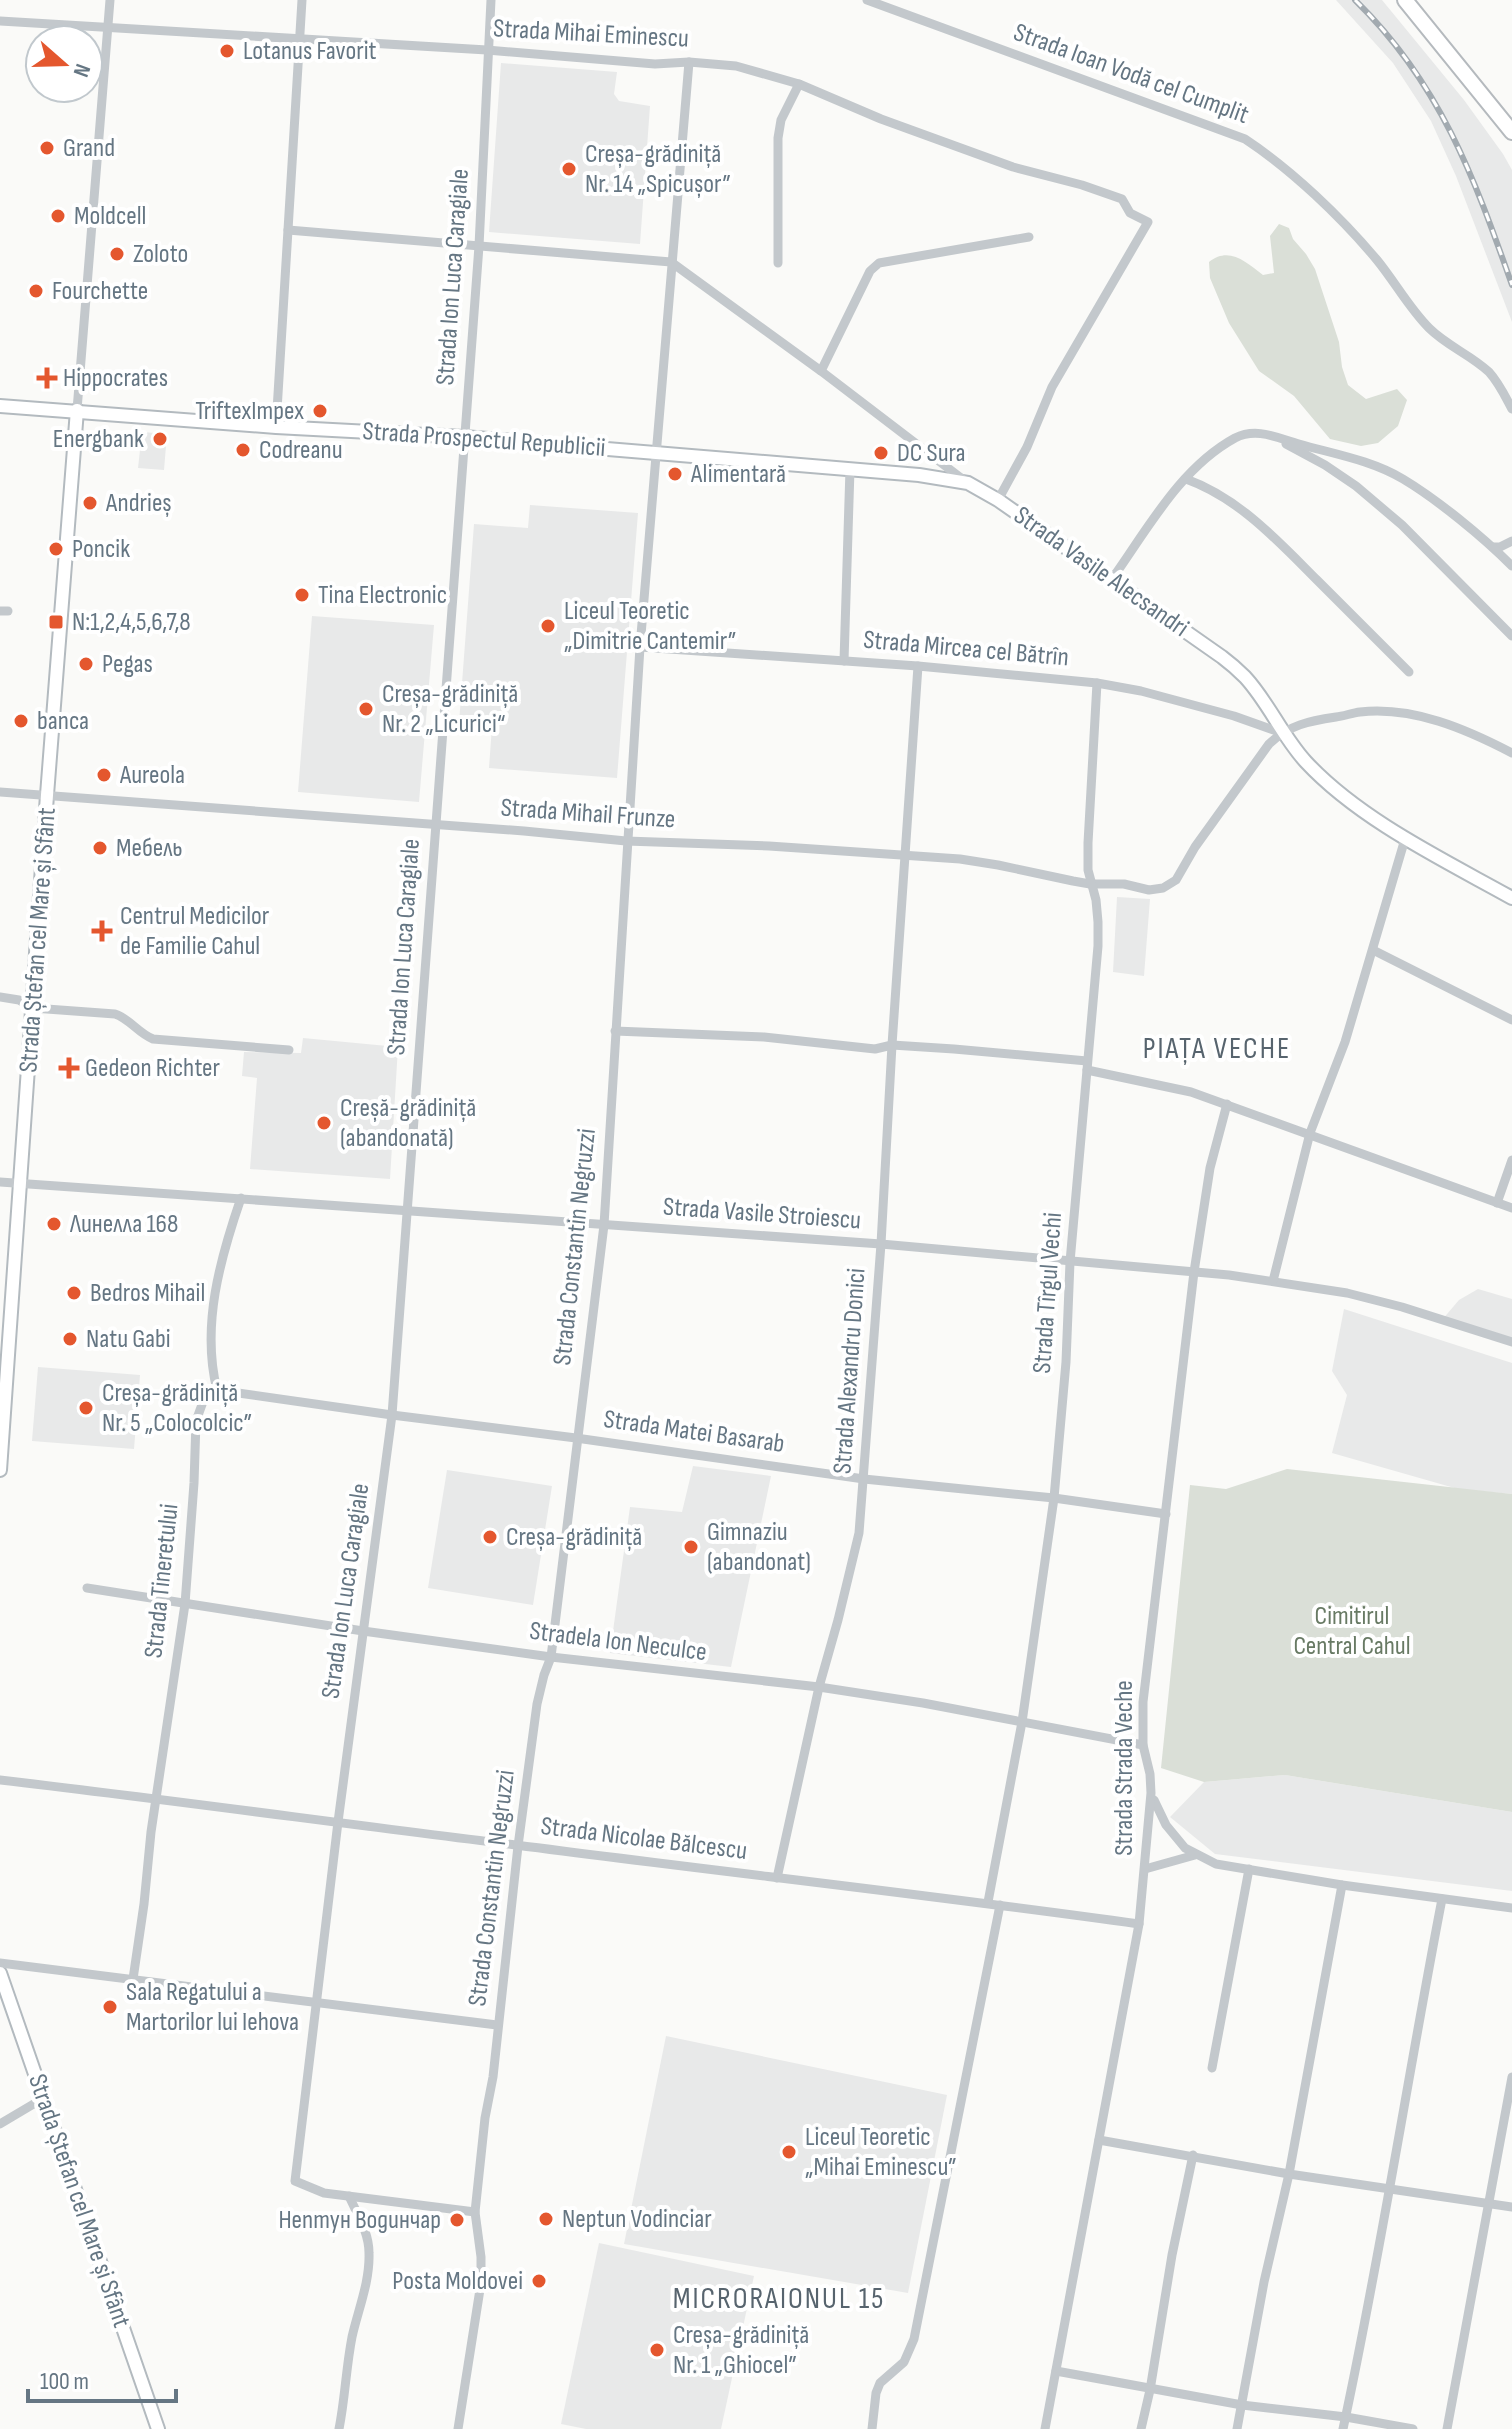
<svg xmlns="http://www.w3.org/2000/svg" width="1512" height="2429" font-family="'Sofia Sans Condensed',sans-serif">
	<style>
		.built { fill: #e8e9e9 }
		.green { fill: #dadfd7 }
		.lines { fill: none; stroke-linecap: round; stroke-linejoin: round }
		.secondary-casing { stroke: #b3babf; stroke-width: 16 }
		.primary-casing { stroke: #b5babe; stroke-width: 18 }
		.street { stroke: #c3c8cc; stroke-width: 9 }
		.secondary { stroke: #fff; stroke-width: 12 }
		.primary { stroke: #fff; stroke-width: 14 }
		.rail-casing { stroke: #a2aab0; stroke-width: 6 }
		.rail { stroke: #fff; stroke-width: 3; stroke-dasharray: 9; stroke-linecap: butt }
		.poi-dot { fill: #e4572e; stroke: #fff; stroke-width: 3 }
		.labels { text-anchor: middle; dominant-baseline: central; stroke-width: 8; stroke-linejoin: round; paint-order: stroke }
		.street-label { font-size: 26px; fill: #657683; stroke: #fff }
		.poi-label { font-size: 26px; fill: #657683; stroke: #fff; text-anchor: start }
		.park-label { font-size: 26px; fill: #687a64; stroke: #fff }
		.quarter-label { font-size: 30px; letter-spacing: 2px; fill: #57646e; stroke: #fff }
	</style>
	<rect width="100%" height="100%" fill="#fafaf8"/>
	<g class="built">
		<path d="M1336 0H1382L1464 100 1503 154 1512 170V322L1456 176 1431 121 1393 63Z"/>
		<path d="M501 63 617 72 614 94 619 101 650 106 640 244 489 232Z"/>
		<path d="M142 432 167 434 164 470 138 468Z"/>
		<path d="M530 505 638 513 617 778 489 768 492 726 459 723 474 524 528 528Z"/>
		<path d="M312 616 434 625 419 802 298 792Z"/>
		<path d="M1117 897 1150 899 1144 976 1113 972Z"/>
		<path d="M303 1038 398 1047 390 1179 250 1169 257 1078 242 1076 244 1052 301 1053Z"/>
		<path d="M1478 1289 1512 1299V1340L1442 1320 1459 1300Z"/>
		<path d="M1344 1309 1512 1363V1494L1458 1489 1332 1453 1347 1395 1332 1371Z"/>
		<path d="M38 1367 140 1375 134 1449 32 1441Z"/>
		<path d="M693 1466 771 1476 731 1667 610 1653 630 1507 682 1512Z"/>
		<path d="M447 1470 552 1486 533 1605 428 1588Z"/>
		<path d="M1285 1775 1512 1812V1891L1215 1854 1170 1817 1204 1782Z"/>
		<path d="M666 2036 947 2095 908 2293 624 2244Z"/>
		<path d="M599 2243 754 2276 721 2429H586L561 2424Z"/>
	</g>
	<g class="green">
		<path d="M1279 224 1289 228 1293 239 1306 254 1315 269 1339 342 1342 367 1348 385 1366 399 1397 389 1407 400 1398 426 1378 443 1361 446 1330 439 1294 396 1259 371 1229 323 1210 278 1209 262C1229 246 1246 262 1263 275L1274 273 1270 236Z"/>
		<path d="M1287 1469 1512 1494V1812L1285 1775 1204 1782 1161 1768 1190 1485 1226 1489Z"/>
	</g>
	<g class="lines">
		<g class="secondary-casing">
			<g id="secondary">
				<path d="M0 406 276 427 464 437 919 475 968 483 998 500 1222 657C1230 663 1238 670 1245 677 1269 703 1282 736 1306 762 1360 820 1444 860 1512 898"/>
				<path d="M0 1470 47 795 77 410"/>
				<path d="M0 1973 158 2429"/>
			</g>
		</g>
		<g class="primary-casing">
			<path id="primary" d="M1405 0 1512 132"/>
		</g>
		<g class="street">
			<path d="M867 0 1245 139C1292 170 1341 217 1377 260 1395 282 1409 308 1429 328 1447 346 1471 355 1489 372 1499 383 1505 396 1512 409"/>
			<path d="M0 21 487 50 655 64 689 62 736 66 799 84 881 119 1013 167 1082 185 1122 199 1130 213 1148 222 1052 387 1027 447 998 500"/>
			<path d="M288 230 671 262 821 371 965 481"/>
			<path d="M778 263V138L781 120 799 84"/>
			<path d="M821 371 870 271 879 263 1029 237"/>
			<path d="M77 410 110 0"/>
			<path d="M276 427 302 0"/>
			<path d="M1286 444 1325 465 1356 486 1402 525 1512 636"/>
			<path d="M1186 479C1239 498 1278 541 1317 580 1348 611 1378 641 1409 672"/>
			<path d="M1493 547H1500L1512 541"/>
			<path d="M1112 579C1147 530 1180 468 1235 438 1257 427 1277 438 1299 444 1334 454 1371 460 1403 479 1438 500 1483 537 1512 566"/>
			<path d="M0 611H8"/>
			<path d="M640 647 918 666 1097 683 1141 691 1234 716 1282 733"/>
			<path d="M844 661 850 469"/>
			<path d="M0 792 524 831 626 841 769 846 960 859 998 865 1073 881 1090 884H1124L1149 890 1163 888 1176 880 1195 847 1269 744C1289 725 1309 721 1336 717 1344 716 1352 713 1360 712 1413 706 1466 729 1512 753"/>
			<path d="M1373 950 1512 1020"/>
			<path d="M0 997 19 1000 33 1008 115 1014C130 1019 138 1033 153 1039L289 1050"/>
			<path d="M615 1031 764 1037 875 1049 892 1045 954 1049 1087 1061"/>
			<path d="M1087 1070 1191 1092 1512 1208"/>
			<path d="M0 1182 881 1244 1229 1275 1347 1293 1402 1307 1512 1342"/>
			<path d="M1497 1203 1512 1160"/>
			<path d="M1273 1281 1310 1133 1345 1042 1405 839"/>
			<path d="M217 1390 392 1415 576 1438 864 1479 1054 1498 1166 1514"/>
			<path d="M87 1588 363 1631 551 1657 819 1687 923 1703 1143 1745"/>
			<path d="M0 1780C172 1800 344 1824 516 1845 723 1872 932 1895 1139 1924"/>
			<path d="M1154 1800 1166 1825 1185 1848 1216 1864 1342 1885 1512 1908"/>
			<path d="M1145 1869 1195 1855"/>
			<path d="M777 1878 819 1687 838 1620 859 1533 881 1244 892 1045 918 666"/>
			<path d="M988 1902 1022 1722 1054 1498 1066 1362 1070 1262 1098 946V922L1096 900 1088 870V843L1097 683"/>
			<path d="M0 1963 497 2025"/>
			<path d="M133 1979 144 1904 151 1832 185 1604 194 1483 196 1421 204 1399 217 1390C201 1326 220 1259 241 1198"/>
			<path d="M1212 2068 1249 1869"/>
			<path d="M0 2124 42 2099"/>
			<path d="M1099 2140 1289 2174 1512 2207"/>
			<path d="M475 2212 324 2193 295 2181 338 1822 392 1415 479 246 491 0"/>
			<path d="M1056 2371 1242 2405 1346 2417 1413 2429"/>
			<path d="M339 2429C345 2399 346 2368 352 2337 358 2310 370 2282 369 2253 369 2232 357 2214 349 2196"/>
			<path d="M458 2429 481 2283V2257L475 2212 485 2118 493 2077 518 1846 537 1704 544 1675 551 1657 604 1225 640 647 689 62"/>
			<path d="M872 2429 876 2393 880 2383 904 2362 914 2339 1000 1905"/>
			<path d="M1045 2429 1139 1924 1151 1793 1150 1774 1143 1745V1702L1194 1272 1210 1168 1227 1104"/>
			<path d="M1141 2429 1150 2390 1172 2255 1193 2155"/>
			<path d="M1237 2429 1264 2282 1289 2174 1342 1885"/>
			<path d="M1343 2429C1381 2253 1408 2075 1442 1899"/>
			<path d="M1447 2429 1512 2077"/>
		</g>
		<use href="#secondary" class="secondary"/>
		<use href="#primary" class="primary"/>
		<g class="rail-casing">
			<path id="rail" d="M1355 0C1440 83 1474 177 1512 285"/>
		</g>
		<use href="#rail" class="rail"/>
	</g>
	<g class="poi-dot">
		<circle cx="227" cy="51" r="8"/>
		<circle cx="47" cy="148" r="8"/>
		<circle cx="569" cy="169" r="8"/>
		<circle cx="58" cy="216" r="8"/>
		<circle cx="117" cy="254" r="8"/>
		<circle cx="36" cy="291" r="8"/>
		<path d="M43 366h8v8h8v8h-8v8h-8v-8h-8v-8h8z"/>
		<circle cx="320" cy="411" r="8"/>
		<circle cx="160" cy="439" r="8"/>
		<circle cx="243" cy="450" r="8"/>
		<circle cx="881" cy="453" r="8"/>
		<circle cx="675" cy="474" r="8"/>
		<circle cx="90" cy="503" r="8"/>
		<circle cx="56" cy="549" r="8"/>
		<circle cx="302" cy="595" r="8"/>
		<rect x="48" y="614" width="16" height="16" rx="4"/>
		<circle cx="548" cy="626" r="8"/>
		<circle cx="86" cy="664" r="8"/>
		<circle cx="366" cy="709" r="8"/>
		<circle cx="21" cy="721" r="8"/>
		<circle cx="104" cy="775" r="8"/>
		<circle cx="100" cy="848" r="8"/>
		<path d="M98 919h8v8h8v8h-8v8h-8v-8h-8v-8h8z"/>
		<path d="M65 1056h8v8h8v8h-8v8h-8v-8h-8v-8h8z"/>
		<circle cx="324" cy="1123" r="8"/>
		<circle cx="54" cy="1224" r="8"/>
		<circle cx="74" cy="1293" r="8"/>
		<circle cx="70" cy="1339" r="8"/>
		<circle cx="86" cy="1408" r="8"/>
		<circle cx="490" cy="1537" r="8"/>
		<circle cx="691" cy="1547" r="8"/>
		<circle cx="110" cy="2007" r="8"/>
		<circle cx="789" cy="2152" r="8"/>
		<circle cx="546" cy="2219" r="8"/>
		<circle cx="457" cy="2220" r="8"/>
		<circle cx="539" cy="2281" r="8"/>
		<circle cx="657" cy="2350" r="8"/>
	</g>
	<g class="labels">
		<g class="street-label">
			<text transform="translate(591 34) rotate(3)">Strada Mihai Eminescu</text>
			<text transform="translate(1131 74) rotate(20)">Strada Ioan Vodă cel Cumplit</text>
			<text transform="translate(453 277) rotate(-86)">Strada Ion Luca Caragiale</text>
			<text transform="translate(484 440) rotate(4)">Strada Prospectul Republicii</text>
			<text transform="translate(1101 572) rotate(35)">Strada Vasile Alecsandri</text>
			<text transform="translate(966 649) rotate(5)">Strada Mircea cel Bătrîn</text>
			<text transform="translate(588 814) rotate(4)">Strada Mihail Frunze</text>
			<text transform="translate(38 940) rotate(-86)">Strada Ștefan cel Mare și Sfânt</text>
			<text transform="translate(404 947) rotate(-86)">Strada Ion Luca Caragiale</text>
			<text transform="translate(762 1214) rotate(4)">Strada Vasile Stroiescu</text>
			<text transform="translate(575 1247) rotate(-84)">Strada Constantin Negruzzi</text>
			<text transform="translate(1048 1293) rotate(-86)">Strada Tîrgul Vechi</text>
			<text transform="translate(850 1371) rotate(-86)">Strada Alexandru Donici</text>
			<text transform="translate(694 1432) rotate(8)">Strada Matei Basarab</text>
			<text transform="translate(162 1581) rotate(-84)">Strada Tineretului</text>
			<text transform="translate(346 1591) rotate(-82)">Strada Ion Luca Caragiale</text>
			<text transform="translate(618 1642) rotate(7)">Stradela Ion Neculce</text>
			<text transform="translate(1124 1768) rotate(-90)">Strada Strada Veche</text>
			<text transform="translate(644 1839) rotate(7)">Strada Nicolae Bălcescu</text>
			<text transform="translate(492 1888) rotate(-83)">Strada Constantin Negruzzi</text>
			<text transform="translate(79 2201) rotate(71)">Strada Ștefan cel Mare și Sfânt</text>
		</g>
		<g class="poi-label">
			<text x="243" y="51">Lotanus Favorit</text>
			<text x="63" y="148">Grand</text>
			<text x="585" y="154">Creșa-grădiniță<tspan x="585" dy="30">Nr. 14 „Spicușor”</tspan></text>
			<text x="74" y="216">Moldcell</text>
			<text x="133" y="254">Zoloto</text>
			<text x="52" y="291">Fourchette</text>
			<text x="63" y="378">Hippocrates</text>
			<text x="304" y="411" text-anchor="end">TriftexImpex</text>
			<text x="144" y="439" text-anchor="end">Energbank</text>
			<text x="259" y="450">Codreanu</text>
			<text x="897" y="453">DC Sura</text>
			<text x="691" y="474">Alimentară</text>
			<text x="106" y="503">Andrieș</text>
			<text x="72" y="549">Poncik</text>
			<text x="318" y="595">Tina Electronic</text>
			<text x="564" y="611">Liceul Teoretic<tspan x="564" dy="30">„Dimitrie Cantemir”</tspan></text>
			<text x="72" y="622">N:1,2,4,5,6,7,8</text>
			<text x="102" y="664">Pegas</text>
			<text x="382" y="694">Creșa-grădiniță<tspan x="382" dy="30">Nr. 2 „Licurici“</tspan></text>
			<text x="37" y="721">banca</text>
			<text x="120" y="775">Aureola</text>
			<text x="116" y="848">Мебель</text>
			<text x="120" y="916">Centrul Medicilor<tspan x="120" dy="30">de Familie Cahul</tspan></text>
			<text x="85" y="1068">Gedeon Richter</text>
			<text x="340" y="1108">Creșă-grădiniță<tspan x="340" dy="30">(abandonată)</tspan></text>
			<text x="70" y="1224">Линелла 168</text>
			<text x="90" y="1293">Bedros Mihail</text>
			<text x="86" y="1339">Natu Gabi</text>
			<text x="102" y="1393">Creșa-grădiniță<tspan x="102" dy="30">Nr. 5 „Colocolcic”</tspan></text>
			<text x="707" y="1532">Gimnaziu<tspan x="707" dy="30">(abandonat)</tspan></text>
			<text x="506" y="1537">Creșa-grădiniță</text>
			<text x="126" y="1992">Sala Regatului a<tspan x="126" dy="30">Martorilor lui Iehova</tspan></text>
			<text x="805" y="2137">Liceul Teoretic<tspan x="805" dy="30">„Mihai Eminescu”</tspan></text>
			<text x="562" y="2219">Neptun Vodinciar</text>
			<text x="441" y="2220" text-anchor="end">Нептун Водинчар</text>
			<text x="523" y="2281" text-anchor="end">Posta Moldovei</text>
			<text x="673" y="2335">Creșa-grădiniță<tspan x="673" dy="30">Nr. 1 „Ghiocel”</tspan></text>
		</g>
		<g class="park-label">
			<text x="1352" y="1616">Cimitirul<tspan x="1352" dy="30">Central Cahul</tspan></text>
		</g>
		<g class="quarter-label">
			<text x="1217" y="1049">PIAȚA VECHE</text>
			<text x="779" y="2299">MICRORAIONUL 15</text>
		</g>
	</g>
	<g transform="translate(64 64) rotate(110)"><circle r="38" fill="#ffffff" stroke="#c1c8cd" stroke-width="2"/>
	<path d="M0-6L14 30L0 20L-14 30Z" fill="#e4572e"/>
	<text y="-12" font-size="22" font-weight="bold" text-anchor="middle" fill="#657683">N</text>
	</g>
	<path d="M28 2389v12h148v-12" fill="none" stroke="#657683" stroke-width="4"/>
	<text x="40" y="2389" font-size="24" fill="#657683" stroke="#ffffff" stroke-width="6" paint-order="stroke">100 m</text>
</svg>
